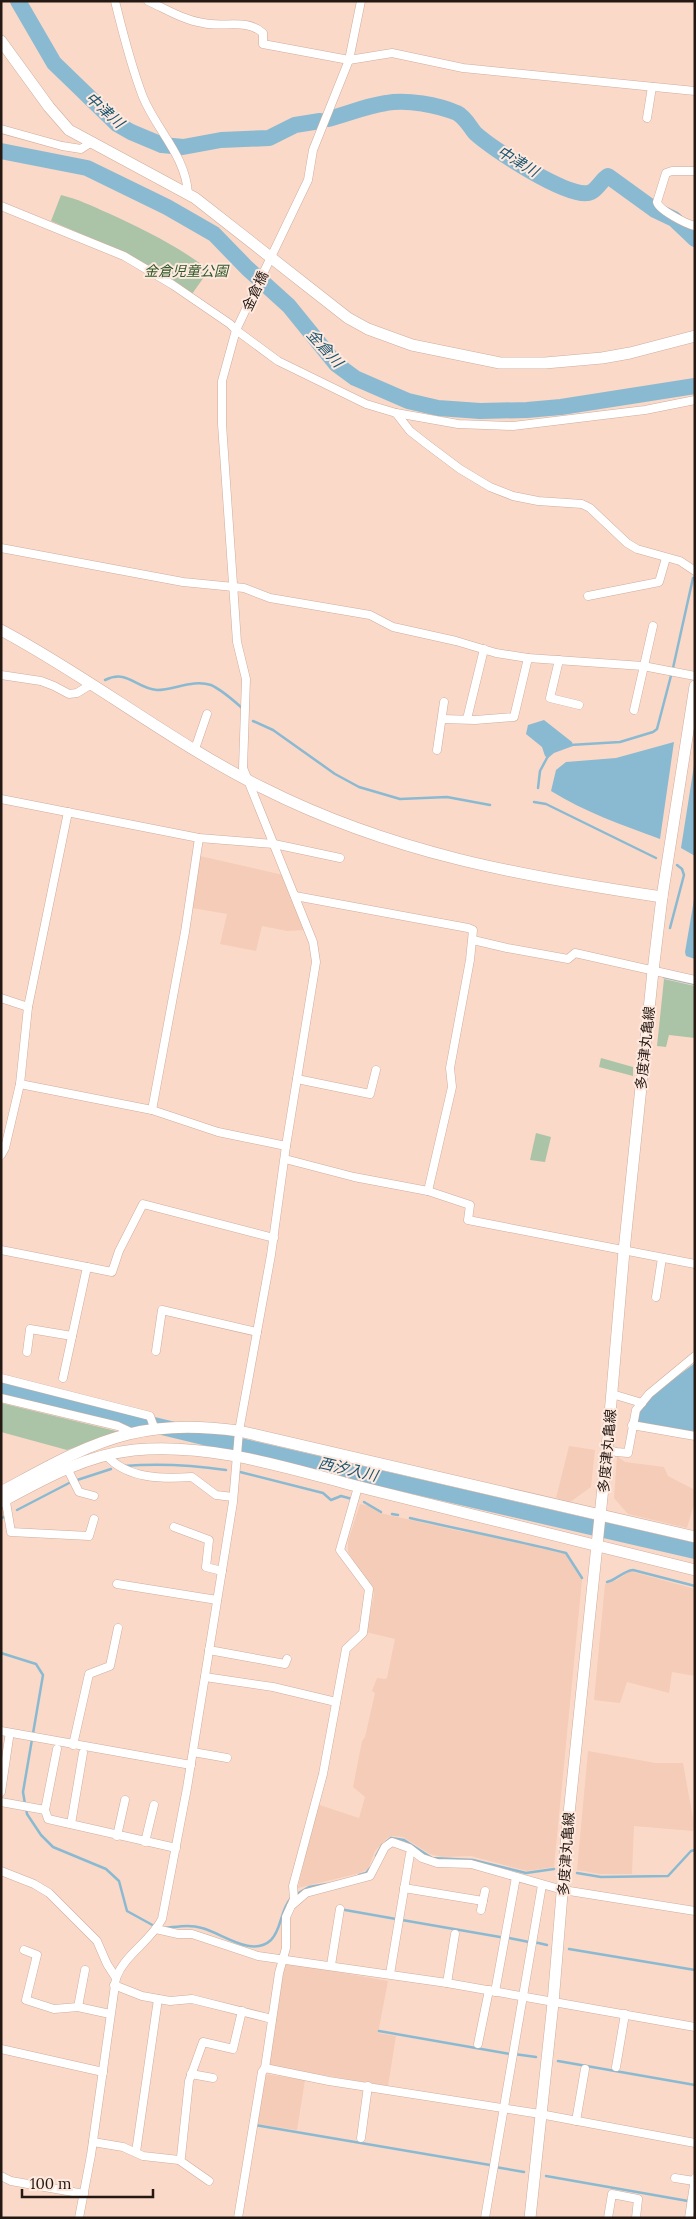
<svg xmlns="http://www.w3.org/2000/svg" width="696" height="2219" font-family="Lora,'Noto Sans JP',serif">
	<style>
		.built { fill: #f5ccb7 }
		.green { fill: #abc4a7 }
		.water { fill: #8abad2 }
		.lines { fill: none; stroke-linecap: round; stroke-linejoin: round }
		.stream { stroke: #8abad2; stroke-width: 2.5 }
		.river { stroke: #8abad2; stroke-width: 16 }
		.street-casing { stroke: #cead9d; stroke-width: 9 }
		.secondary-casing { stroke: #cead9d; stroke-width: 12 }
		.street { stroke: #fff; stroke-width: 8 }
		.secondary { stroke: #fff; stroke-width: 11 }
		.labels { text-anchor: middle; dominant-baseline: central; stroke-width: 4; stroke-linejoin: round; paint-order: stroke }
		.park-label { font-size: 14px; font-style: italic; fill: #2d5827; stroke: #fee9df }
		.street-label { font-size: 14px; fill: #241812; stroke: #fee9df }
		.water-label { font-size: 15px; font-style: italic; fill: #1b5670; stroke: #fee9df }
	</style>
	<rect width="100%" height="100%" fill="#fbd9c8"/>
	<g class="built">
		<path d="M200 856 283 875 305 930 287 931 262 926 256 951 220 944 227 914 192 908Z"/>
		<path d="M569 1446 595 1450 591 1487 570 1502 556 1498Z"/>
		<path d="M617 1456 625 1462 664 1467 668 1476 695 1490V1501L687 1528 628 1514 614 1498Z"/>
		<path d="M360 1504 370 1506 380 1513 464 1532 498 1537 566 1554 582 1580 554 1867 527 1871 471 1856 442 1857 430 1854 403 1837 393 1836 387 1838 375 1851 368 1869 360 1873 298 1888 317 1804 359 1818 365 1797 353 1787 362 1741 365 1737 375 1693 372 1691 377 1678 385 1679 387 1678 395 1639 366 1632 374 1595 372 1588 348 1552V1541Z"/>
		<path d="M630 1571 695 1589V1676L672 1672 669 1693 627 1682 620 1703 594 1700 605 1584 617 1580Z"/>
		<path d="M588 1751 656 1763H683L694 1824 693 1831 634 1826 632 1874H600L577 1870Z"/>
		<path d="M288 1963 388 1981 378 2033 396 2036 388 2086 271 2066 267 2062 285 1965Z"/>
		<path d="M264 2074 305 2080 297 2130 255 2124Z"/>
	</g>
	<g class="green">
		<path d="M61 195C78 199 92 206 108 213 143 229 178 246 209 270L192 294C148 263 101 242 51 221Z"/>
		<path d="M664 979 695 986V1038L669 1035 666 1047 657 1046Z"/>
		<path d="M601 1058 633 1067V1076L599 1067Z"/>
		<path d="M536 1133 551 1137 545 1162 530 1160Z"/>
		<path d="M1 1403 120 1432 67 1450 1 1432Z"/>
	</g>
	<g class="water">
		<path d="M544 720 572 742 573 746 554 753 548 758 545 756 542 747 526 734 528 725Z"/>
		<path d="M674 742 660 839C622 825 585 812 551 791L556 770 566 762 616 758Z"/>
		<path d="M695 759V856L681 848Z"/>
		<path d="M695 894V959L686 956 685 952Z"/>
		<path d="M695 1363V1432L637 1423 636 1417 647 1399Z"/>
	</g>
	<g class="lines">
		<g class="stream">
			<path d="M105 680C128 669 135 688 157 690 174 690 193 679 211 685 222 690 233 700 242 708"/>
			<path d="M253 721 273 730 335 774 359 787 400 799 447 797 490 805"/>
			<path d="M570 745 620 742 653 732 657 729 673 668 693 578"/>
			<path d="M538 788 540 771 548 756"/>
			<path d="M534 802 546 804 656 858"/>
			<path d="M670 928 684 875 682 869 677 865"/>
			<path d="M664 977 695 984"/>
			<path d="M124 1466C159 1463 192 1465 226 1470"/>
			<path d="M240 1472 323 1493 331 1500 341 1496 352 1499"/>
			<path d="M364 1502 381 1512"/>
			<path d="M17 1510 71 1482 111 1469"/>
			<path d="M392 1514 398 1515"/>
			<path d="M1 1518 4 1517"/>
			<path d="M410 1518C462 1530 514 1540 566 1553L582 1578"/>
			<path d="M607 1582C616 1580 623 1571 633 1570L695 1586"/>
			<path d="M1 1653 36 1664 43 1675 23 1792 25 1804"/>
			<path d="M26 1809 27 1814 41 1835 53 1847 106 1869 119 1881 127 1911 156 1927"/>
			<path d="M386 1842 391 1838 404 1840 432 1858 473 1860 526 1873 554 1869"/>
			<path d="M376 1856 382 1845"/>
			<path d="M577 1873 601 1877 668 1876 691 1851 695 1850"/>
			<path d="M359 1875 366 1873 371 1867"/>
			<path d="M295 1895 309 1887 327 1884"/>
			<path d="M345 1910 396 1919"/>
			<path d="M402 1920 500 1937"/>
			<path d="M164 1928C177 1927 189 1924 202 1928 222 1933 252 1958 271 1940 282 1929 280 1910 291 1898"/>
			<path d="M509 1938 529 1942"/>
			<path d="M534 1942 547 1945"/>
			<path d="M569 1949 695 1970"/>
			<path d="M379 2031 510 2054"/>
			<path d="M514 2054 536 2057"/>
			<path d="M558 2061 695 2085"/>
			<path d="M255 2125 490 2165"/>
			<path d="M495 2167 524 2172"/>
			<path d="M546 2176 688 2201"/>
		</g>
		<g class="river">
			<path d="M18 1 54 63 117 124 131 132 162 145 183 147 221 140 269 138 295 125 320 121"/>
			<path d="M328 119C347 114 366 106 386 103 407 99 438 105 457 113 465 117 470 127 475 133 492 149 566 197 588 193 596 192 601 180 608 176L655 210 674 219 695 239"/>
			<path d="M1 151 87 168 167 207 214 234 247 268 289 306 336 364 355 378 408 401 438 408 480 411 527 410 561 407 695 386"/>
			<path d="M1 1388 253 1449 695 1551"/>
		</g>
		<g class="street-casing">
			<g id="street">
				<path d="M115 1C123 34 131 66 143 97 157 131 186 156 188 194"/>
				<path d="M148 1C166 9 183 20 203 23 224 28 246 18 263 33V44L349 60 392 53 463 68 695 91"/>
				<path d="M647 118 652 87"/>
				<path d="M1 129 62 146 81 149 90 143"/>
				<path d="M695 171H672L666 173 657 202C659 210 686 224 695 226"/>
				<path d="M1 206 124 256 173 285 230 324 236 330 278 361 366 404 396 413 410 431 428 445 460 469 490 487 513 496 538 501 582 504 590 508 627 543 637 549 680 561 695 571"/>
				<path d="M396 413 458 424 513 426 645 410 695 400"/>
				<path d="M1 548 183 582 244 588 270 598 370 615 393 627 456 641 496 653 528 658 643 666 695 676"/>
				<path d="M588 596 659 582 666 558"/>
				<path d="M559 660 550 698 579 705"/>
				<path d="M1 675 41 681 54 686 69 694 77 693 90 685"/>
				<path d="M634 710 653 626"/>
				<path d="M442 719 475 720 514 717 528 658"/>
				<path d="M467 719 484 649"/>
				<path d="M195 749 207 714"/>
				<path d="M437 750 444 702"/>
				<path d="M1 799 199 838 274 844 340 858"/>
				<path d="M295 896 468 928 473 930 470 960 450 1068 452 1087 428 1191"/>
				<path d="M473 940 507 948 568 959 575 953 695 980"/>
				<path d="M1 998 28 1007"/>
				<path d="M297 1079 370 1094 376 1070"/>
				<path d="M20 1084 152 1110 218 1132 286 1146"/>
				<path d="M152 1110 185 932 199 838"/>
				<path d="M1 1155 5 1148 20 1084 28 1007 68 812"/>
				<path d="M285 1159 354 1177 428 1191 470 1205 468 1220 695 1264"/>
				<path d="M1 1250 112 1272 119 1251 143 1204 274 1238"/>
				<path d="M656 1297 662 1258"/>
				<path d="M156 1351 162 1310 257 1332"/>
				<path d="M27 1352 30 1329 72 1336"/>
				<path d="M1 1378 150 1416 155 1430"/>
				<path d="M63 1378 87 1267"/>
				<path d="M612 1394 642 1403"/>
				<path d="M1 1398 118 1426 133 1433"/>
				<path d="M632 1425 695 1436"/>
				<path d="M607 1449 616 1452 628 1453 636 1410 649 1394 695 1356"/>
				<path d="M106 1455C127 1479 162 1479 192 1477L216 1495 233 1497"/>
				<path d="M67 1468 79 1492 94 1496"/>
				<path d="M5 1496 11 1532 89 1536 94 1519"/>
				<path d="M174 1527 209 1540 206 1567 222 1571"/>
				<path d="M117 1584 217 1600"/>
				<path d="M209 1650 285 1664 287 1659"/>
				<path d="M205 1677 273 1687 336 1702"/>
				<path d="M1 1731 191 1765"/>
				<path d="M73 1745 89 1674 110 1666 118 1628"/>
				<path d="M57 1749 45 1810 48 1819 176 1848"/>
				<path d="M193 1752 227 1758"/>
				<path d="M1 1792 9 1738"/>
				<path d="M1 1802 45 1810"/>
				<path d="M71 1824 83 1753"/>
				<path d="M117 1836 125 1800"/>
				<path d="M145 1842 154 1805"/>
				<path d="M1 1871 34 1884 49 1893 97 1941 107 1964 116 1978"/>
				<path d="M404 1888 483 1901"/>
				<path d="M291 1906 294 1899 293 1886 323 1774 346 1649 363 1633 369 1589 340 1550 358 1487"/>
				<path d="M481 1910 485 1891"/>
				<path d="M156 1929 178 1934H192L258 1956 447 1983 695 2027"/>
				<path d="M24 1950 37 1955 26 2000 54 2009 78 2007 110 2014"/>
				<path d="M331 1965 340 1909"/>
				<path d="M390 1974 410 1854"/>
				<path d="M447 1983 455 1934"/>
				<path d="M114 1985 142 1996 170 2001 192 1999 272 2019"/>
				<path d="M495 1992 516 1877"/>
				<path d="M78 2007 85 1970"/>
				<path d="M478 2044 489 1990"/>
				<path d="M1 2049 103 2072"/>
				<path d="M616 2067 625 2014"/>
				<path d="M265 2068 329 2081 540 2114 695 2143"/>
				<path d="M191 2074 213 2078"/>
				<path d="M576 2121 585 2069"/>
				<path d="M361 2138 368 2086"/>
				<path d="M93 2142 123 2147 143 2156 179 2160 181 2157 189 2081 203 2042 233 2049 242 2011"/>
				<path d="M136 2152 158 1999"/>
				<path d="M179 2160 209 2181"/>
				<path d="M1 2176 11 2181 84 2194"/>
				<path d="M675 2178 694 2181"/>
				<path d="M79 2218 91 2155 116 1978C125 1954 150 1942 162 1919L187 1788 233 1502 239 1431 271 1255 286 1146 316 962 313 942 243 768 246 679 237 642 222 424V381L236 330 308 180 313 150 349 60 361 1"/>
				<path d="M238 2218 262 2072 265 2068 279 1973 286 1948V1917L291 1906 306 1893 370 1876 385 1847 392 1842 409 1848 422 1858 437 1863 471 1864 563 1890 695 1911"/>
				<path d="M485 2218 542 1885"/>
				<path d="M608 2218 612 2194 638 2199 636 2218"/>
				<path d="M689 2218 695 2178"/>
			</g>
		</g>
		<g class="secondary-casing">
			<g id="secondary">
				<path d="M1 41 49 107 69 130 195 198 348 318 368 329 412 345 500 363H545L602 358 630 353 695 336"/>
				<path d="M1 630C91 678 172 743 263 788 392 853 520 876 662 897"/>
				<path d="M1 1492C42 1470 84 1445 129 1434 164 1425 203 1426 239 1431L695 1537"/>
				<path d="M1 1502C43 1479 86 1455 134 1450 213 1442 292 1470 368 1489 477 1516 586 1543 695 1570"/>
				<path d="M530 2218 553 2003 567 1833 607 1449 624 1251 653 971 662 897 695 686"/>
			</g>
		</g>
		<use href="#street" class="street"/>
		<use href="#secondary" class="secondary"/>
	</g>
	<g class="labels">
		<g class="park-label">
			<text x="186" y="271">金倉児童公園</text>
		</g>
		<g class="street-label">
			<text transform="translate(255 291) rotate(-65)">金倉橋</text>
			<text transform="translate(645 1048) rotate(-84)">多度津丸亀線</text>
			<text transform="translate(607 1451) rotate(-85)">多度津丸亀線</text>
			<text transform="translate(566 1854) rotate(-86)">多度津丸亀線</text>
		</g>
		<g class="water-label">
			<text transform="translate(105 110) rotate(42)">中津川</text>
			<text transform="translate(518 161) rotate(31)">中津川</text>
			<text transform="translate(325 348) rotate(48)">金倉川</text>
			<text transform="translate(348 1469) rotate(13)">西汐入川</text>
		</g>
	</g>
	<rect width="696" height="2219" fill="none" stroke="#241812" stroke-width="5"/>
	<path d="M22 2189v8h131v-8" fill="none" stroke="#241812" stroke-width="2.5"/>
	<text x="30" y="2189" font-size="15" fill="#241812" stroke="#fee9df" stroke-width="4" paint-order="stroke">100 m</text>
</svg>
